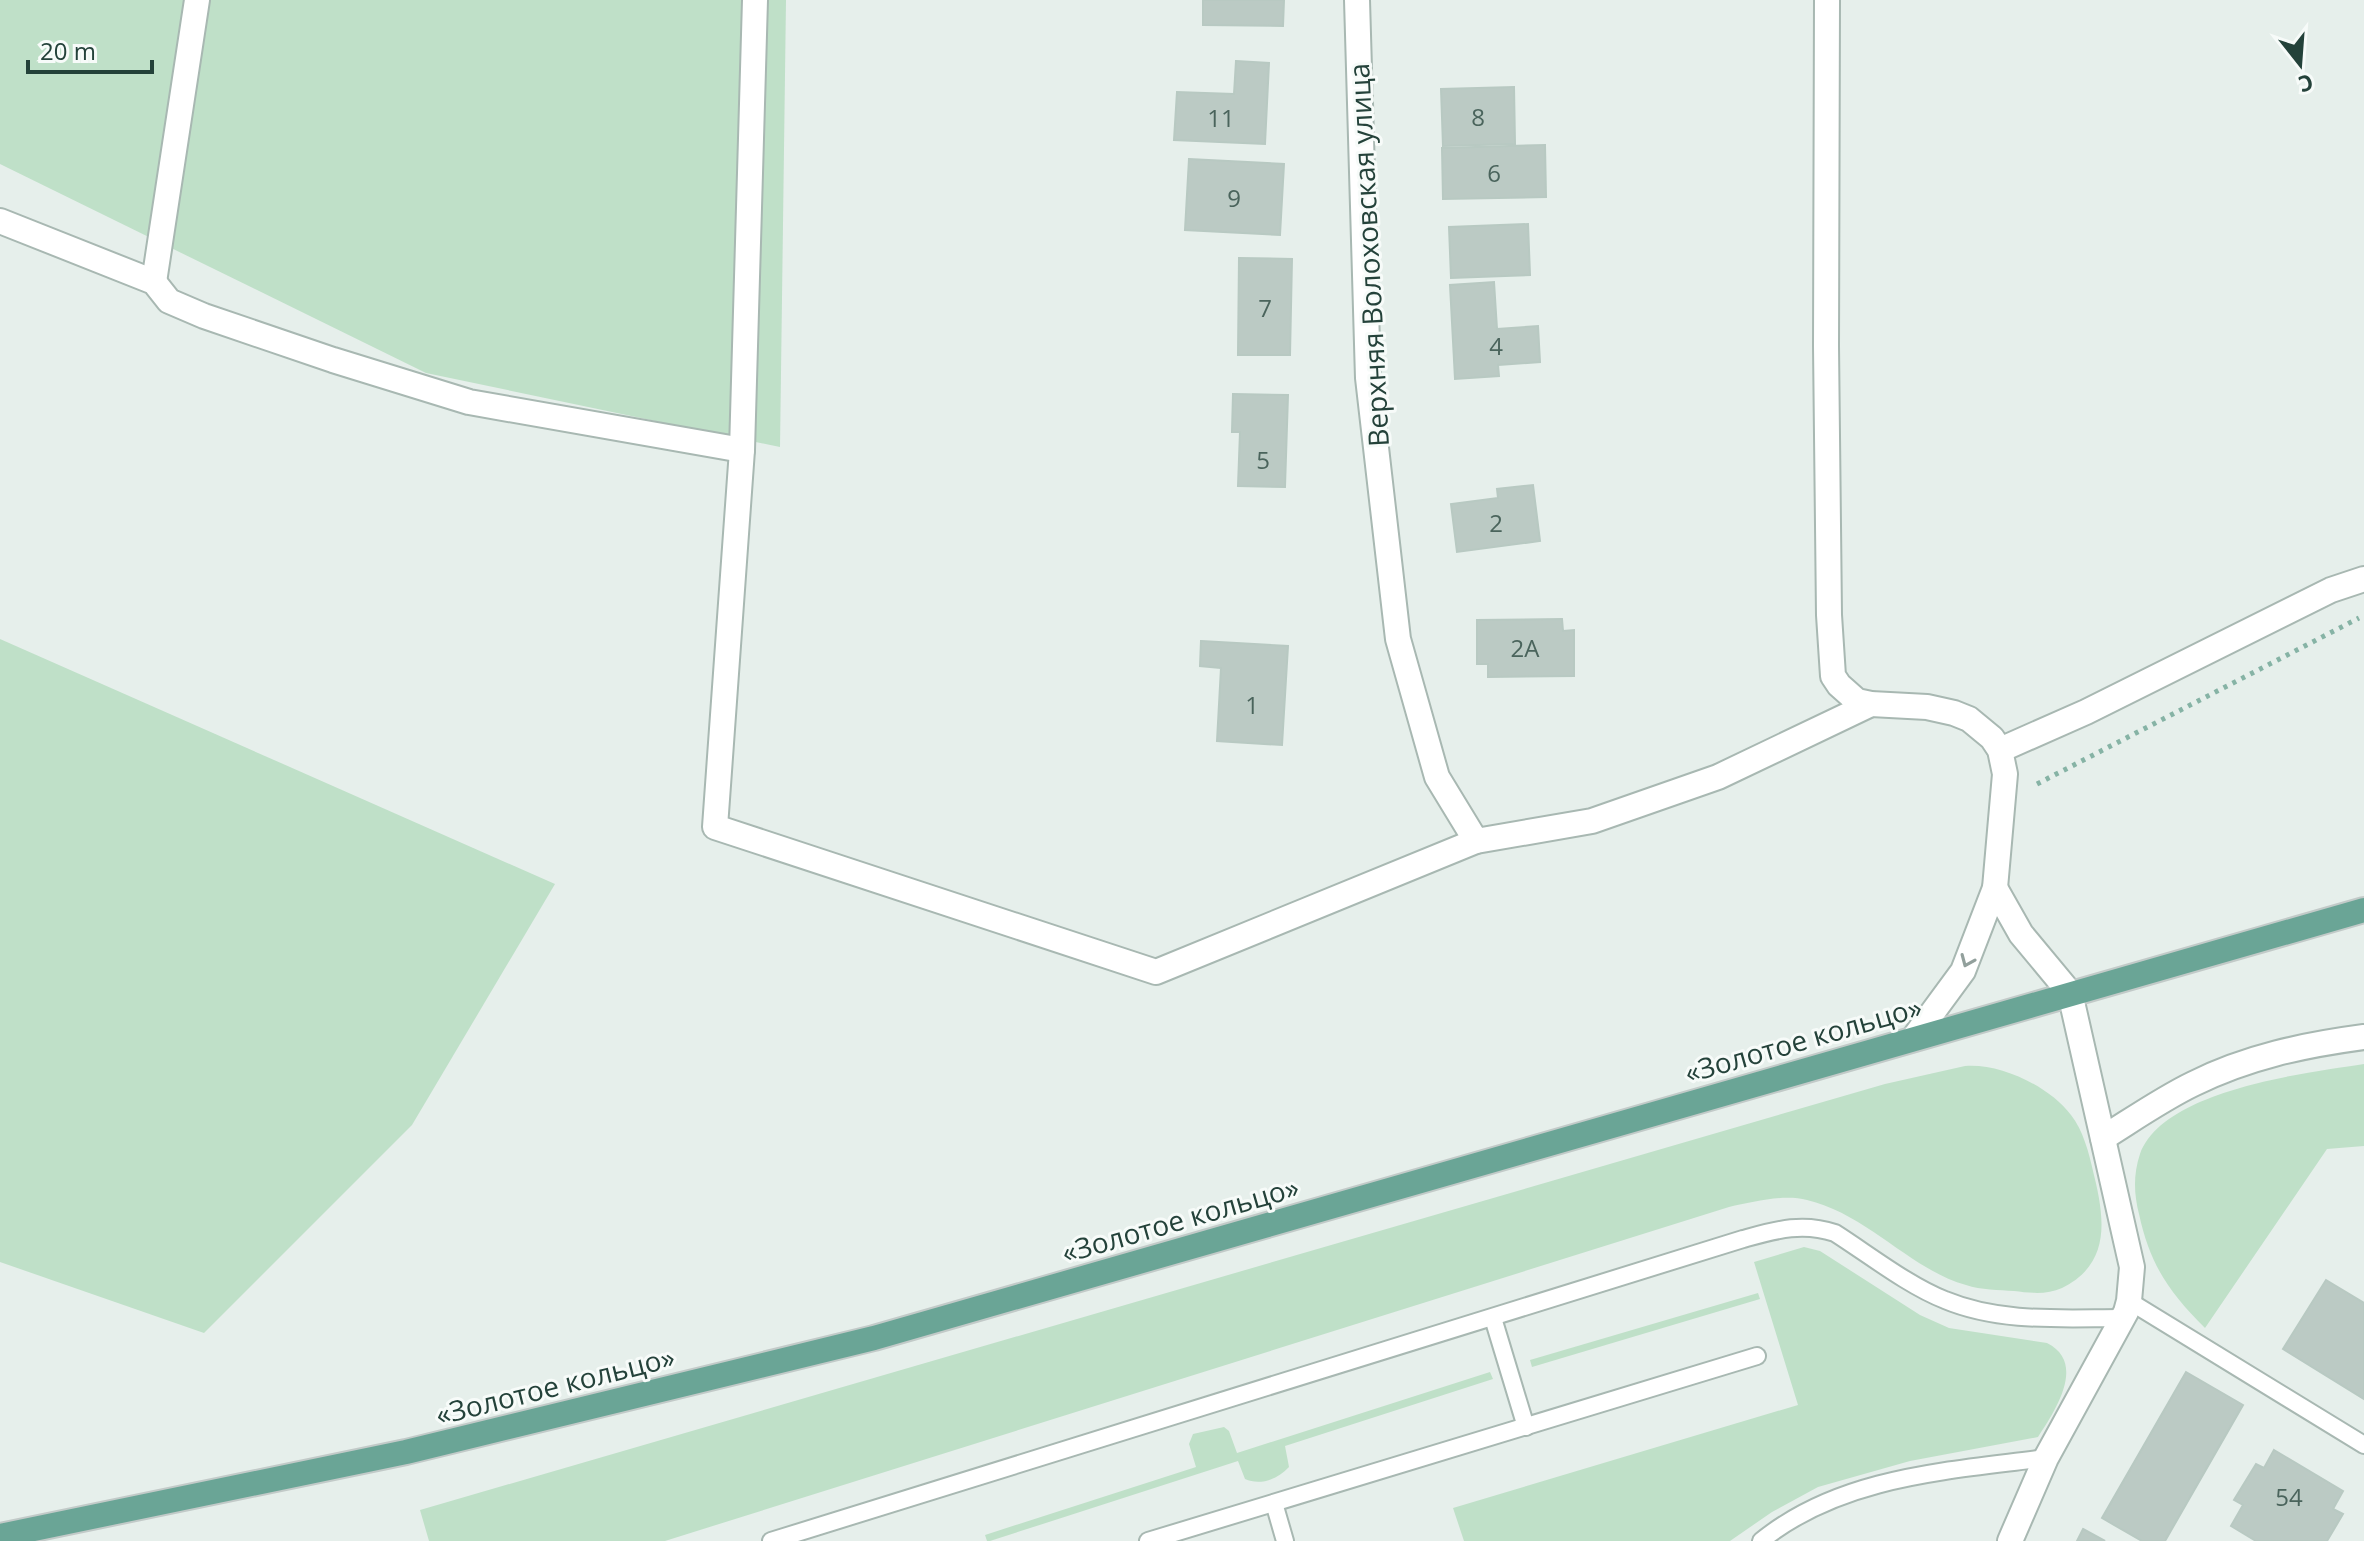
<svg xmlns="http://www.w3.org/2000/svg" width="2364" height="1541" font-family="'Open Sans',sans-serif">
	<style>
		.green { fill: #bfe0c8 }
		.building { fill: #bbcac4; stroke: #b8c9c2; stroke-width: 2 }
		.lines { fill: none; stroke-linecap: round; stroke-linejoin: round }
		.lane-casing { stroke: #a8b8b2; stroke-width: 20 }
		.street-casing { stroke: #a8b8b2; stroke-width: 28 }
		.primary-casing { stroke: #c2cac8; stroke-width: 28 }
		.path { stroke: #86b3a5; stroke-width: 5; stroke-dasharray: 4 6; stroke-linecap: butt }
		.lane { stroke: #fff; stroke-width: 16 }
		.street { stroke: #fff; stroke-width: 24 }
		.primary { stroke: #6aa596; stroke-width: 24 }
		.oneway { stroke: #92a09c }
		.labels { text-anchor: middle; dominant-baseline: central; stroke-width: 6; stroke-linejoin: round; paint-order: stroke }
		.number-label { font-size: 24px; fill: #4a645c }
		.street-label { font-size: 28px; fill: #24423a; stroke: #f7fbf9 }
	</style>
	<rect width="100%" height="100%" fill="#e6efeb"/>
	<g class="green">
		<path d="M0 0H786L780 447 426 373 0 164Z"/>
		<path d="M0 639 555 884 412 1125 204 1333 0 1262Z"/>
		<path d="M2364 1064V1146L2327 1149 2205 1328C2169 1292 2150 1265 2139 1214 2134 1194 2133 1175 2140 1154 2163 1090 2305 1073 2364 1064Z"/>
		<path d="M1965 1066C2000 1063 2049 1086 2071 1115 2083 1130 2089 1153 2093 1171 2104 1215 2113 1263 2062 1288 2047 1295 2030 1293 2014 1291 1999 1290 1981 1290 1966 1285 1911 1270 1867 1214 1807 1200 1783 1194 1753 1202 1729 1207L665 1541H429L420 1510 1885 1084Z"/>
		<path d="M1804 1247 1820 1251 1920 1315 1949 1328 2047 1343C2087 1363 2055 1411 2038 1437L1910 1461 1818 1487 1772 1512 1730 1541H1464L1453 1508 1798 1405 1754 1262Z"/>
		<path d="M1758 1293 1760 1299 1532 1367 1530 1360Z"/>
		<path d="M1490 1372 1493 1379 1285 1446 1289 1467C1278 1479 1260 1486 1245 1479L1238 1461 990 1541H987L985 1535 1196 1467 1189 1444 1193 1434 1224 1427 1229 1431 1237 1453Z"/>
	</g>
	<g class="building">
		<path d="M1203 0H1284L1283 26 1203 25Z"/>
		<path d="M1236 61 1269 63 1265 144 1174 140 1177 92 1234 94Z"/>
		<path d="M1514 87 1515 144 1443 146 1441 89Z"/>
		<path d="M1545 145 1546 197 1443 199 1442 148Z"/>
		<path d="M1189 159 1284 164 1280 235 1185 230Z"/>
		<path d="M1528 224 1530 275 1451 278 1449 227Z"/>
		<path d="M1239 258 1292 259 1290 355H1238Z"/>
		<path d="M1494 282 1497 329 1538 326 1540 362 1498 365 1499 376 1455 379 1450 285Z"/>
		<path d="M1233 394 1288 395 1285 487 1238 486 1240 432H1232Z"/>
		<path d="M1533 485 1540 541 1457 552 1451 504 1498 498 1497 489Z"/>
		<path d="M1562 619 1563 631 1574 630V676L1488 677V664H1477V620Z"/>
		<path d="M1201 641 1288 646 1282 745 1217 741 1221 668 1200 666Z"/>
		<path d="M2326 1280 2364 1303V1399L2283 1349Z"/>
		<path d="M2186 1372 2243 1405 2165 1541H2142L2102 1518Z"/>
		<path d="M2274 1450 2343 1491 2333 1509 2343 1514 2327 1541H2256L2231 1526 2243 1505 2234 1500 2256 1464 2264 1468Z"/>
		<path d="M2083 1529 2105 1541H2077Z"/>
	</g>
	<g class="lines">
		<g class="lane-casing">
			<g id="lane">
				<path d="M2129 1301 2364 1445"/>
				<path d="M1493 1318 1526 1427"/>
				<path d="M1274 1503 1285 1541"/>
				<path d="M771 1541 1743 1239C1776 1230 1802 1222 1835 1233 1868 1254 1909 1286 1945 1300 2000 1323 2063 1318 2121 1318"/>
				<path d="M1148 1541 1757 1356"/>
				<path d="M1761 1541C1841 1476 1948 1471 2046 1458"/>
			</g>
		</g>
		<g class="street-casing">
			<g id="street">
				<path d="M755 0 742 450 715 827 1156 972 1476 841"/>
				<path d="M1357 0 1368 378 1398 639 1437 777 1476 841 1592 821 1718 777 1871 704"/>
				<path d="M1827 0 1826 346 1829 615 1833 676 1839 685 1857 701 1871 704 1927 707 1954 713 1969 719 1992 738 2000 750 2005 774 1995 888 1963 971 1913 1039"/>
				<path d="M0 221 154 282 169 301 204 316 333 360 469 402 742 450"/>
				<path d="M154 282 197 0"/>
				<path d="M2000 750 2086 712 2331 590 2364 579"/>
				<path d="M1995 888 2021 934 2070 993 2132 1267 2129 1301 2126 1312 2046 1458 2010 1541"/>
				<path d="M2103 1138C2132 1120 2162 1099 2193 1084 2247 1057 2304 1045 2364 1037"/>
			</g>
		</g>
		<g class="primary-casing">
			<path id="primary" d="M0 1536 406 1452 874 1338 2364 910"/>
		</g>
		<path class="path" d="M2037 784 2359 618"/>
		<use href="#lane" class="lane"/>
		<use href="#street" class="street"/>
		<use href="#primary" class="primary"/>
	</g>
	<defs><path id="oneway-chevron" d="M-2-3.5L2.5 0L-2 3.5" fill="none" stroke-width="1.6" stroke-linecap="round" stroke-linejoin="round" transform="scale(2)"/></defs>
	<use class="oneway" href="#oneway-chevron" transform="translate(1967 961) rotate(113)"/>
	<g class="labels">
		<g class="number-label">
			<text x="1478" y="116">8</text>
			<text x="1221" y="117">11</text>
			<text x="1494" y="172">6</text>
			<text x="1234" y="197">9</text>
			<text x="1265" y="307">7</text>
			<text x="1496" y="345">4</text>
			<text x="1263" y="459">5</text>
			<text x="1496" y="522">2</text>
			<text x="1525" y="647">2А</text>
			<text x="1252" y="704">1</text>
			<text x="2289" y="1496">54</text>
		</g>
		<g class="street-label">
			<text transform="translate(1368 255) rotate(-93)">Верхняя Волоховская улица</text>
			<text transform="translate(1803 1039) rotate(-16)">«Золотое кольцо»</text>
			<text transform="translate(1180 1219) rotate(-16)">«Золотое кольцо»</text>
			<text transform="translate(555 1385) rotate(-14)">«Золотое кольцо»</text>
		</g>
	</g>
	<g transform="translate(2300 64) rotate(163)" stroke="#f7fbf9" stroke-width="6" paint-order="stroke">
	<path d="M0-6L14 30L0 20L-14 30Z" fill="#24423a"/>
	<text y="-12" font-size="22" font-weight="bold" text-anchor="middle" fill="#24423a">С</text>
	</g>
	<path d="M28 60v12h124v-12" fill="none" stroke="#24423a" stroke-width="4"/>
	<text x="40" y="60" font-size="24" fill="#24423a" stroke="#f7fbf9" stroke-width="6" paint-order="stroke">20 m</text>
</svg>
